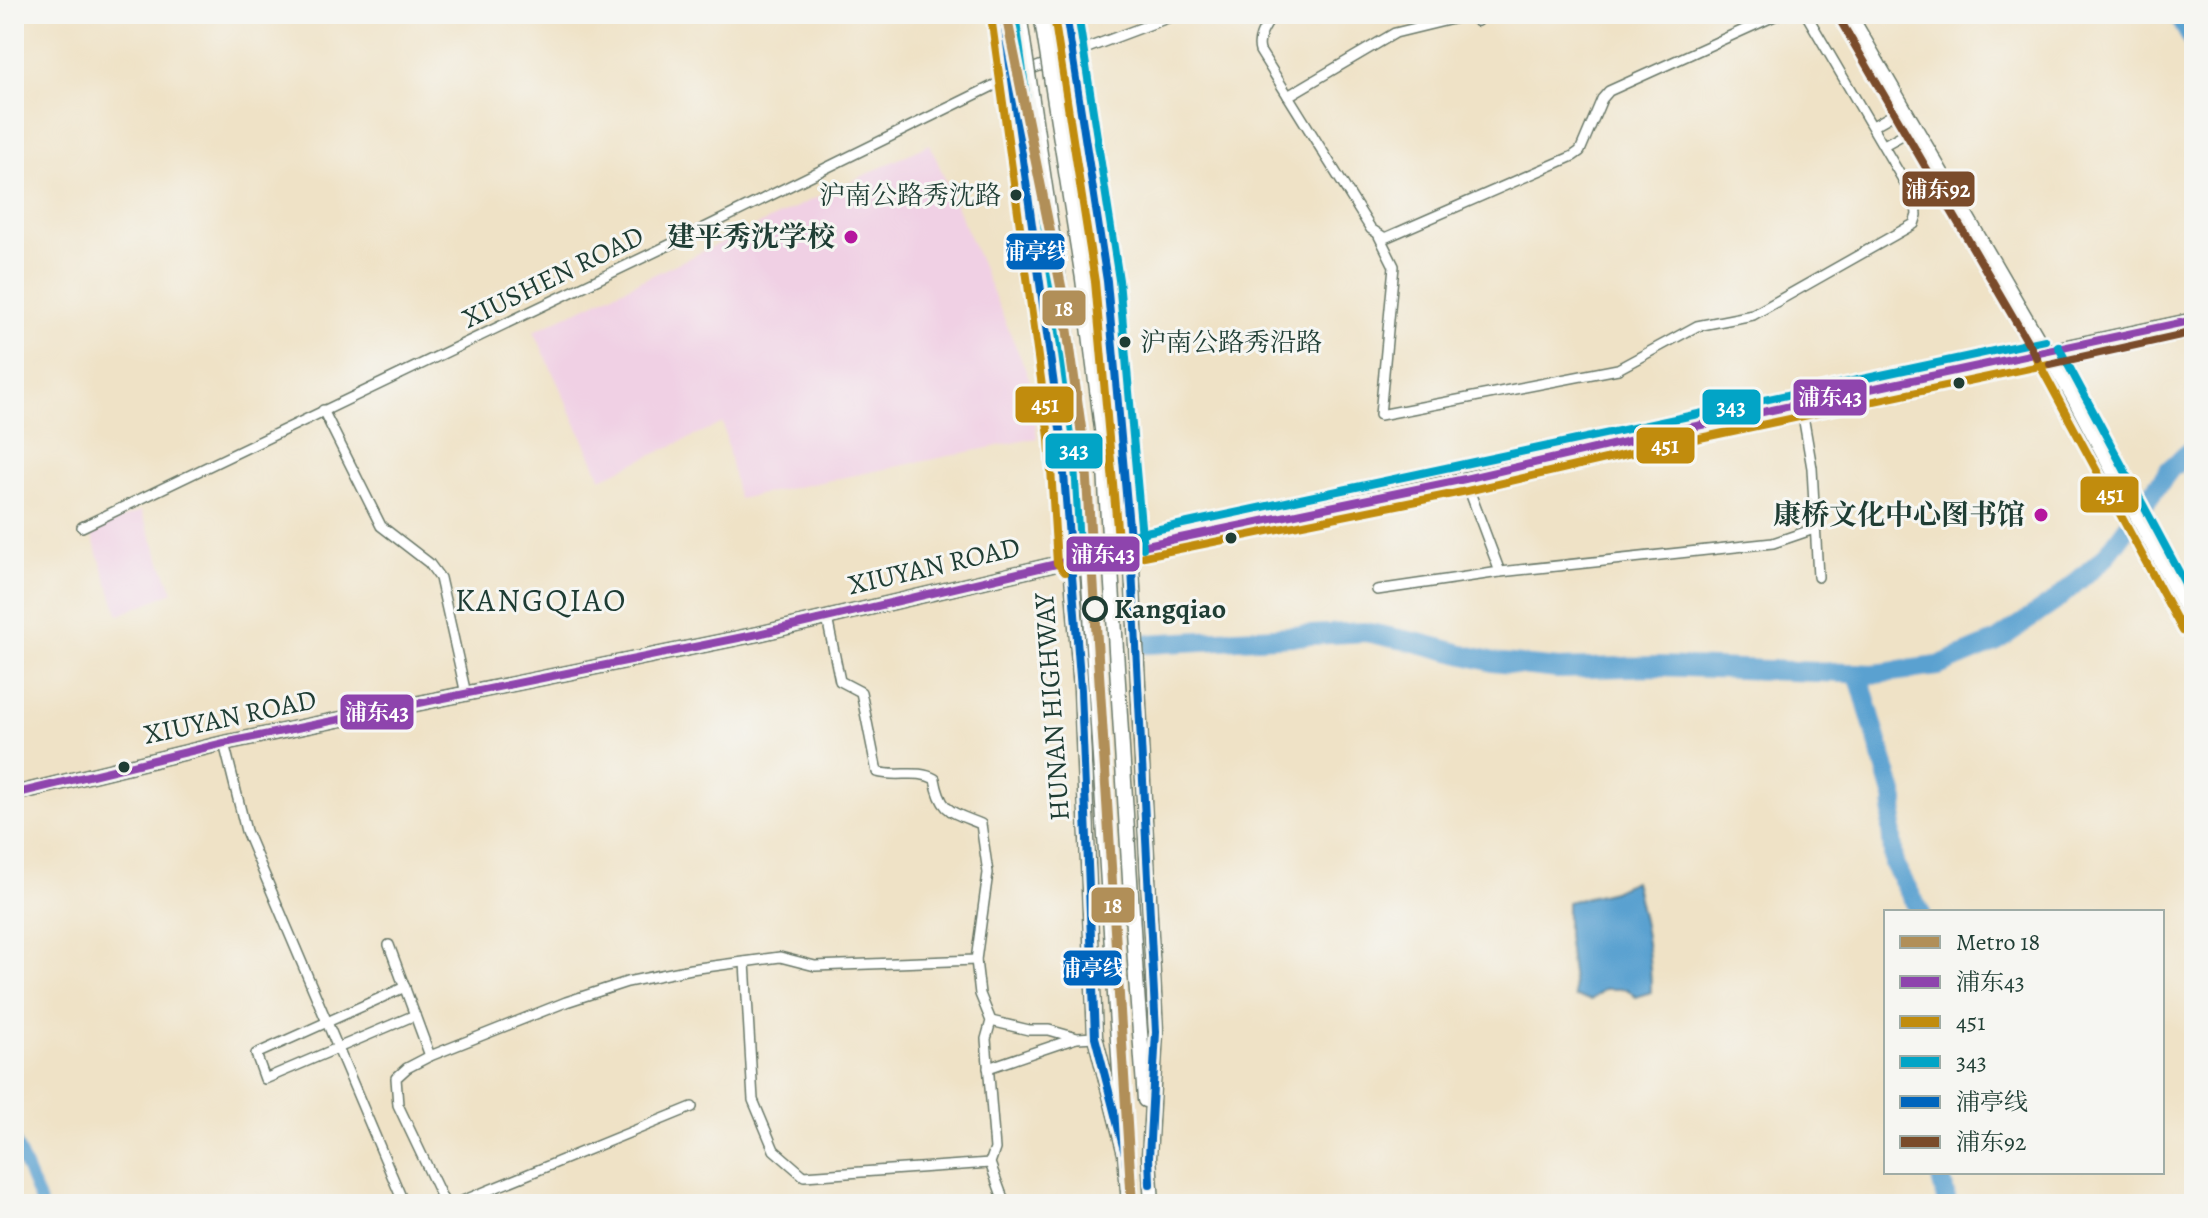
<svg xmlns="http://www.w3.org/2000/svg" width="2208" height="1218" font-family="Alegreya,'Noto Serif SC',serif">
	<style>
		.built { fill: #f0d0e4 }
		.water { fill: #5aa1d0; stroke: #3c6f82; stroke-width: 2 }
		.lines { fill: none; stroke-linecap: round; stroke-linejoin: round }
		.canal { stroke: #5aa1d0; stroke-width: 12 }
		.river { stroke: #5aa1d0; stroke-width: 20 }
		.minor-casing { stroke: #687767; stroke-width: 12 }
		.tertiary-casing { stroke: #687767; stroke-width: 15 }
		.secondary-casing { stroke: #687767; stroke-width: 17 }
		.primary-casing { stroke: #687767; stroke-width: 17 }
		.minor { stroke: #fff; stroke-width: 9 }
		.tertiary { stroke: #fff; stroke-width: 12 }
		.secondary { stroke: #fff; stroke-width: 14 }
		.primary { stroke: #fff; stroke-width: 14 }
		.primary-bridge-casing { stroke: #687767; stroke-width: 17; stroke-linecap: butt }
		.primary-bridge { stroke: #fff; stroke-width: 14 }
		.bus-1-casing { stroke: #f6f6f2; stroke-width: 14 }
		.bus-2-casing { stroke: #f6f6f2; stroke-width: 14 }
		.bus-3-casing { stroke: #f6f6f2; stroke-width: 14 }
		.bus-4-casing { stroke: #f6f6f2; stroke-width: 14 }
		.bus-5-casing { stroke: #f6f6f2; stroke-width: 14 }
		.bus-1 { stroke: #8e44ad; stroke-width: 8 }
		.bus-2 { stroke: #c18c0d; stroke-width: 8 }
		.bus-3 { stroke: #02a4c6; stroke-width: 8 }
		.bus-4 { stroke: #0065bd; stroke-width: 8 }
		.bus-5 { stroke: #7a4b2a; stroke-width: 8 }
		.metro-1-casing { stroke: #f6f6f2; stroke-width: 16 }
		.metro-1 { stroke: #b18f58; stroke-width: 10 }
		.bus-dot { fill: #1f3d34; stroke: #f6f6f2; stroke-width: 3 }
		.poi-dot { fill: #b5179e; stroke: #f6f6f2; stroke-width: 3 }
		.stop-dot { fill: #f6f6f2; stroke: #1f3d34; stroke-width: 4 }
		.labels { text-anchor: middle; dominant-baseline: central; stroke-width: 6; stroke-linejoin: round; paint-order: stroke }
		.bus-label { font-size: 26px; fill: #1f3d34; stroke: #f6f6f2; text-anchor: end }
		.poi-label { font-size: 28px; font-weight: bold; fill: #1f3d34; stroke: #f6f6f2; text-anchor: end }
		.street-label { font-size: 28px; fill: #1f3d34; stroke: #f6f6f2 }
		.stop-label { font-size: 28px; font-weight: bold; fill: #1f3d34; stroke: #f6f6f2; text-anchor: start }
		.quarter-label { font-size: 32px; letter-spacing: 2px; fill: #1f3d34; stroke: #f6f6f2 }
		.line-badge { stroke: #f6f6f2; stroke-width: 3 }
		.badge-label { font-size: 22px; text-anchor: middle; font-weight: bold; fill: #fff }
	</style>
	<rect width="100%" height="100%" fill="#f6f6f2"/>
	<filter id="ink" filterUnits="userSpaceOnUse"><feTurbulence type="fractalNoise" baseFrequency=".0125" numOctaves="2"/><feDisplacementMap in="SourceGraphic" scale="16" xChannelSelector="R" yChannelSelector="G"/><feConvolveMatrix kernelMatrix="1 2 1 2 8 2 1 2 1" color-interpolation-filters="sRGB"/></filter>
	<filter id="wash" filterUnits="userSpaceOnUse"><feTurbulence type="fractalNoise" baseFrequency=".006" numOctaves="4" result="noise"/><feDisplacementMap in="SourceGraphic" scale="32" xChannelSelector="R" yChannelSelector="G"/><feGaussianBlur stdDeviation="1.8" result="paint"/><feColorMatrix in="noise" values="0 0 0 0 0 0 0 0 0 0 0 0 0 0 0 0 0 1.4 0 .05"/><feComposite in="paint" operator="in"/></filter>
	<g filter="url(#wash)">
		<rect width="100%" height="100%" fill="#efe2c6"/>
		<g class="built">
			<path d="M930 144 1030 380 1037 438 738 499 723 423 601 478 534 331Z"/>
			<path d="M141 511 173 592 119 615 90 531Z"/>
		</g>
		<path class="water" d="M1634 881C1643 918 1651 954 1651 992L1636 997 1627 989H1604L1591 1000 1575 997 1567 935V902L1613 891Z"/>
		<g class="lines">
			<path class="canal" d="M14 1139 41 1204"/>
			<g class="river">
				<path d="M2178 14 2194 43"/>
				<path d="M1146 644 1365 632 1419 643 1493 662 1558 669 1657 666 1875 674 1938 666 1997 641 2054 602 2105 557 2170 469 2194 448"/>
				<path d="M1858 673 1895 801 1891 828 1894 864 1920 912"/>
				<path d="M1940 1172 1947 1204"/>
			</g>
		</g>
	</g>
	<g filter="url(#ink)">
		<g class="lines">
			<g class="minor-casing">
				<g id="minor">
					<path d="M1273 14C1267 25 1256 37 1260 51L1371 229 1385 238 1573 156 1580 151 1602 99 1609 91 1779 14"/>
					<path d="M1468 14 1477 21 1487 14"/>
					<path d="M1288 96 1395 33 1469 15"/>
					<path d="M1873 126 1903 109"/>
					<path d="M1884 145 1915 128"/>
					<path d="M1379 236 1394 266 1380 415 1618 369 1697 326 1753 315 1914 224 1917 215 1916 202 1806 14"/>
					<path d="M1801 404 1812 468 1818 577"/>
					<path d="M323 410 381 526 429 563 440 578 466 694"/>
					<path d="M1465 479 1500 572"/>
					<path d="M82 527 688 236 1013 76 1178 14"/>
					<path d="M1377 590 1500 572 1773 543 1814 529"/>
					<path d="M827 618 840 681 861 692 877 772C897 778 917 769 935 779 941 813 952 812 981 824L988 873 976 960 980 994 991 1021 986 1039 995 1149 990 1163 1005 1204"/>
					<path d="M224 743 246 831 404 1204"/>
					<path d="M389 945 430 1056"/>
					<path d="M745 962 753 1100 774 1150 804 1176 990 1163"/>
					<path d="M405 987 256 1054 265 1079 415 1015"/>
					<path d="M991 1021 1029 1030H1049L1077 1038 1095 1037"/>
					<path d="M988 1068 1076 1038"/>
					<path d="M445 1204 398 1105 396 1078 407 1068 430 1056 566 1002 627 982 691 969 780 957 815 966 976 960"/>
					<path d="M455 1204 692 1107"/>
				</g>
			</g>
			<g class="tertiary-casing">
				<path id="tertiary" d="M1850 14 2073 398 2194 625"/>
			</g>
			<g class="secondary-casing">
				<path id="secondary" d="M14 794 224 743 758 634 1069 561 1465 479 1659 434 2194 320"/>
			</g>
			<g class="primary-casing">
				<g id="primary">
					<path d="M1003 14 1061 436 1081 690 1095 1037 1125 1154 1129 1204"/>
					<path d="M1066 14 1107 281 1131 549 1156 1032 1149 1157 1152 1204"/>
					<path d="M1136 978 1145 1100"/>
					<path d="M1114 979 1123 1118"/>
				</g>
			</g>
			<use href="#minor" class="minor"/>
			<use href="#tertiary" class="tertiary"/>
			<use href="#secondary" class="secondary"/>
			<use href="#primary" class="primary"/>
			<g class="primary-bridge-casing">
				<g id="primary-bridge">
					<path d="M1019 14 1068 340 1080 440 1114 979"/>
					<path d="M1041 14 1083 279 1103 437 1136 978"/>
				</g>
			</g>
			<use href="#primary-bridge" class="primary-bridge"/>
			<g class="bus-1-casing">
				<path id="bus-1" d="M14 794 224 743 758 634 1069 561 1465 479 1659 434 2194 320"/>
			</g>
			<g class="bus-2-casing">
				<g id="bus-2">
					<path d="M991 16 1049 437 1057 563 1065 572 1467 491 1662 446 2049 364"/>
					<path d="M1054 16 1095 282 1119 550"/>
					<path d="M2036 358 2183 631"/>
				</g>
			</g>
			<g class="bus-3-casing">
				<g id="bus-3">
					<path d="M1015 14 1073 434 1080 546C1402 480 1723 408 2045 340"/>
					<path d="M1078 14 1119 280 1143 548"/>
					<path d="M2058 346 2194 600"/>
				</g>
			</g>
			<g class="bus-4-casing">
				<g id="bus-4">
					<path d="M1003 14 1061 436 1081 690 1095 1037 1125 1154 1129 1204"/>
					<path d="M1066 14 1107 281 1131 549 1156 1032 1149 1157 1150 1184"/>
				</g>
			</g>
			<g class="bus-5-casing">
				<g id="bus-5">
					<path d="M1840 20 2037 358"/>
					<path d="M2050 364 2194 332"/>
				</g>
			</g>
			<use href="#bus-1" class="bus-1"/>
			<use href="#bus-2" class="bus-2"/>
			<use href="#bus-3" class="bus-3"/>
			<use href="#bus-4" class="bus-4"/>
			<use href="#bus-5" class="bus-5"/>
			<g class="metro-1-casing">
				<path id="metro-1" d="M1006 14 1062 291 1086 464 1132 1204"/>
			</g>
			<use href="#metro-1" class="metro-1"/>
		</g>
	</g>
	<g class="bus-dot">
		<circle cx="1016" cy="195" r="7"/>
		<circle cx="1125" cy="342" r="7"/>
		<circle cx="1959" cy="383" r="7"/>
		<circle cx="1231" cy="538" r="7"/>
		<circle cx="124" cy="767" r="7"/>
	</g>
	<g class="poi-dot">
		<circle cx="851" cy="237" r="8"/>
		<circle cx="2041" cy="515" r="8"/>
	</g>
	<circle class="stop-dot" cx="1095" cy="609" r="11"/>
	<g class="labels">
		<g class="bus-label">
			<text x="1001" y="195">沪南公路秀沈路</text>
			<text x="1140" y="342" text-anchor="start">沪南公路秀沿路</text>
		</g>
		<g class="poi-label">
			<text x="835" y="237">建平秀沈学校</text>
			<text x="2025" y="515">康桥文化中心图书馆</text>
		</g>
		<g class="street-label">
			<text transform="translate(553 277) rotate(-26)">XIUSHEN ROAD</text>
			<text transform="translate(934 566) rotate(-13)">XIUYAN ROAD</text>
			<text transform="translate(1052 707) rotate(-94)">HUNAN HIGHWAY</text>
			<text transform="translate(230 717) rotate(-12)">XIUYAN ROAD</text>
		</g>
		<g class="stop-label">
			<text x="1114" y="609">Kangqiao</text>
		</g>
		<g class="quarter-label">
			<text x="541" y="600">KANGQIAO</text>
		</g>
	</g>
	<g class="line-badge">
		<rect x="1901" y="170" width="75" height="38" rx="8" fill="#7a4b2a"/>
		<rect x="1005" y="232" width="61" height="39" rx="8" fill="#0065bd"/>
		<rect x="1041" y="289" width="46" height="38" rx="8" fill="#b18f58"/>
		<rect x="1792" y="378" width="76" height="39" rx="8" fill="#8e44ad"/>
		<rect x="1014" y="385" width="61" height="39" rx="8" fill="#c18c0d"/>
		<rect x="1701" y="388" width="61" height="38" rx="8" fill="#02a4c6"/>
		<rect x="1635" y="426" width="61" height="39" rx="8" fill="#c18c0d"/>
		<rect x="1044" y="432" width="60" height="38" rx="8" fill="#02a4c6"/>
		<rect x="2079" y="475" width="61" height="39" rx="8" fill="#c18c0d"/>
		<rect x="1065" y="535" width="76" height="38" rx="8" fill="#8e44ad"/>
		<rect x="339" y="693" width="76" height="38" rx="8" fill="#8e44ad"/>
		<rect x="1090" y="886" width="46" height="38" rx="8" fill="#b18f58"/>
		<rect x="1062" y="949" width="61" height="38" rx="8" fill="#0065bd"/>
	</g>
	<g class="badge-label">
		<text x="1938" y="197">浦东92</text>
		<text x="1036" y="259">浦亭线</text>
		<text x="1064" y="316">18</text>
		<text x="1830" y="405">浦东43</text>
		<text x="1045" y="412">451</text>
		<text x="1731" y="415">343</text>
		<text x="1665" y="453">451</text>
		<text x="1074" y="458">343</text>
		<text x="2110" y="502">451</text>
		<text x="1103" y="562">浦东43</text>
		<text x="377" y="720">浦东43</text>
		<text x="1113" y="913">18</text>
		<text x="1092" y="976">浦亭线</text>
	</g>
	<rect width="2208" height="1218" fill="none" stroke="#f6f6f2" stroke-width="48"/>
	<rect x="1884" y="910" width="280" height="264" fill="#f6f6f2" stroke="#a0aca6" stroke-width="2"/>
	<rect x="1900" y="936" width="40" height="12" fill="#b18f58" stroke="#a0aca6" stroke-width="2"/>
	<text x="1956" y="950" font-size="24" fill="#1f3d34">Metro 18</text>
	<rect x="1900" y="976" width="40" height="12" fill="#8e44ad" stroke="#a0aca6" stroke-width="2"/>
	<text x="1956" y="990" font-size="24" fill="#1f3d34">浦东43</text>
	<rect x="1900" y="1016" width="40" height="12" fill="#c18c0d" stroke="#a0aca6" stroke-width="2"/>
	<text x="1956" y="1030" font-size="24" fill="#1f3d34">451</text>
	<rect x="1900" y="1056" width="40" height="12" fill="#02a4c6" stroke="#a0aca6" stroke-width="2"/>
	<text x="1956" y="1070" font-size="24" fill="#1f3d34">343</text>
	<rect x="1900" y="1096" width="40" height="12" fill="#0065bd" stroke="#a0aca6" stroke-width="2"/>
	<text x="1956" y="1110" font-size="24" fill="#1f3d34">浦亭线</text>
	<rect x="1900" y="1136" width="40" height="12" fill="#7a4b2a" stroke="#a0aca6" stroke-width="2"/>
	<text x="1956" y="1150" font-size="24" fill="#1f3d34">浦东92</text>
</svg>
